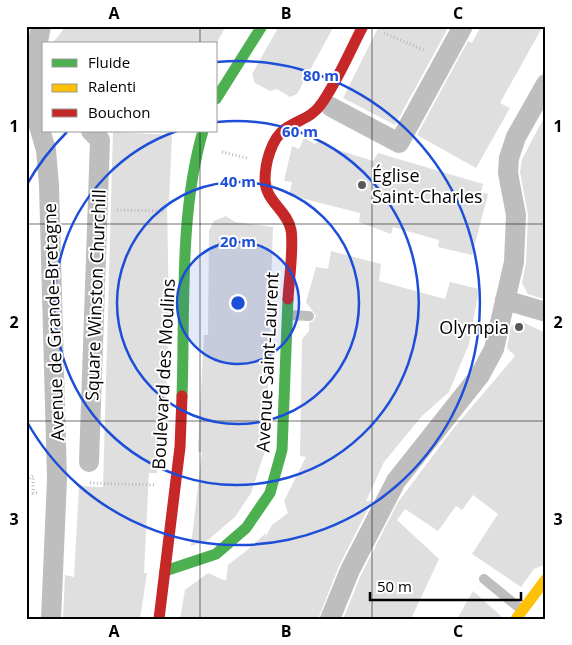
<svg xmlns="http://www.w3.org/2000/svg" width="572" height="645" font-family="'Open Sans',sans-serif">
	<style>
		.building { fill: #dfdfdf }
		.lines { fill: none; stroke-linecap: round; stroke-linejoin: round }
		.path { stroke: #b9b9b9; stroke-width: 3; stroke-dasharray: 1 2.5; stroke-linecap: butt }
		.lane { stroke: #bebebe; stroke-width: 10 }
		.street { stroke: #bebebe; stroke-width: 20 }
		.fast { stroke: #4caf50; stroke-width: 11 }
		.slow { stroke: #ffc107; stroke-width: 11 }
		.jam { stroke: #c62828; stroke-width: 11 }
		.grid { fill: none; stroke: #000; stroke-width: 1; stroke-opacity: 0.55 }
		.ring { fill: none; stroke: #1d4ed8; stroke-width: 2.5 }
		.poi-dot { fill: #595959; stroke: #fff; stroke-width: 2 }
		.labels { text-anchor: middle; dominant-baseline: central; stroke-width: 4; stroke-linejoin: round; paint-order: stroke }
		.poi-label { font-size: 18px; fill: #000; stroke: #fff; text-anchor: start }
		.street-label { font-size: 18px; fill: #000; stroke: #fff }
		.centre { fill: #1d4ed8; stroke: #fff; stroke-width: 2.5 }
		.ring-label { font-size: 15px; text-anchor: middle; font-weight: bold; fill: #1d4ed8; stroke: #fff; stroke-width: 4; stroke-linejoin: round; paint-order: stroke }
		.neatline { fill: none; stroke: #000; stroke-width: 2 }
		.grid-label { font-size: 16px; text-anchor: middle; font-weight: bold; fill: #000 }
	</style>
	<rect width="100%" height="100%" fill="#fff"/>
	<g class="building">
		<path d="M66 26H226L216 44H52Z"/>
		<path d="M279 26H334L297 94 290 97 277 89 270 91 255 83 252 74Z"/>
		<path d="M379 26H441L447 30 395 125 343 98Z"/>
		<path d="M481 26H543L500 103 510 108 476 168 417 135 468 41 472 43Z"/>
		<path d="M546 114V299H543L528 294 522 283 526 263 528 215 520 172 522 159Z"/>
		<path d="M113 132 172 135 169 202H167L169 313 165 426H160L157 473H149L144 573H147L140 619H63L65 575 74 577 79 486 103 487Z"/>
		<path d="M304 138 315 144 320 140 329 147 373 161 378 153 483 184 481 192 488 194 472 255 438 247 439 240 393 227 391 234 359 222 360 213 289 195 292 182 284 181 292 146 299 149Z"/>
		<path d="M226 216 235 222 273 227 266 448 251 493 235 517 208 540 191 546 202 452H198L199 426 204 335H208L209 230 214 221Z"/>
		<path d="M331 251 381 264 379 281 445 299 450 282 479 289 469 344 449 392 422 416 384 462 366 501H372L339 566 318 619H180L185 590 208 573 226 581 228 565 246 551 266 533 265 538 272 525 288 513 284 501 306 457 300 456 302 339 309 331V323L314 320 316 316 306 302 316 267 328 269Z"/>
		<path d="M520 321 546 333V564L534 569 521 587 472 554 498 514 473 495 462 510 456 506 438 531 405 509 397 520 439 559 411 619H343L361 575 398 502 453 429 515 356 507 348 511 326Z"/>
		<path d="M473 591 501 616V619H457Z"/>
	</g>
	<g class="lines">
		<g class="path">
			<path d="M384 33 426 51"/>
			<path d="M222 152 247 158"/>
			<path d="M117 210 166 211"/>
			<path d="M26 480 33 476V493H37"/>
			<path d="M90 483 154 485"/>
		</g>
		<g class="lane">
			<path d="M288 315 309 316"/>
			<path d="M484 579 522 610"/>
		</g>
		<g class="street">
			<path d="M41 26 34 62 38 123 46 150 49 185 57 479 51 619"/>
			<path d="M331 107 399 143 463 26"/>
			<path d="M505 300 546 312"/>
			<path d="M89 462 100 140 91 131"/>
			<path d="M330 619 350 570 396 481 480 375 494 349 514 262 516 215 508 173 509 158 516 137 546 84"/>
		</g>
		<g class="fast">
			<path d="M216 99 262 26"/>
			<path d="M182 396C185 311 179 212 203 131"/>
			<path d="M165 571 216 554 246 528 270 493 282 450 288 299"/>
		</g>
		<path class="slow" d="M516 619 546 579"/>
		<g class="jam">
			<path d="M288 299C289 280 294 247 291 230 288 211 265 201 265 180 265 164 271 139 285 129 299 119 311 119 322 103 338 80 350 51 363 26"/>
			<path d="M159 619 180 447 182 396"/>
		</g>
	</g>
	<path class="grid" d="M200 26V44M372 26V619M200 131V619M26 224H546M26 421H546"/>
	<circle cx="238" cy="303" r="61" fill="#1d4ed8" fill-opacity=".12"/>
	<g class="ring">
		<circle cx="238" cy="303" r="61"/>
		<circle cx="238" cy="303" r="121"/>
		<path d="M217 122A182 182 0 1 1 177 131"/>
		<path d="M26 186A242 242 0 0 1 67 132M217 62A242 242 0 1 1 26 420"/>
	</g>
	<g class="poi-dot">
		<circle cx="362" cy="185" r="5"/>
		<circle cx="519" cy="327" r="5"/>
	</g>
	<g class="labels">
		<g class="poi-label">
			<text x="372" y="175">Église<tspan x="372" dy="21">Saint-Charles</tspan></text>
			<text x="509" y="327" text-anchor="end">Olympia</text>
		</g>
		<g class="street-label">
			<text transform="translate(95 295) rotate(-88)">Square Winston Churchill</text>
			<text transform="translate(53 322) rotate(-92)">Avenue de Grande-Bretagne</text>
			<text transform="translate(267 362) rotate(-87)">Avenue Saint-Laurent</text>
			<text transform="translate(163 374) rotate(-87)">Boulevard des Moulins</text>
		</g>
	</g>
	<circle cx="238" cy="303" r="8" class="centre"/>
	<g class="ring-label">
		<text x="321" y="81">80 m</text>
		<text x="300" y="137">60 m</text>
		<text x="238" y="187">40 m</text>
		<text x="238" y="247">20 m</text>
	</g>
	<rect width="572" height="645" fill="none" stroke="#ffffff" stroke-width="55"/>
	<rect x="42" y="42" width="175" height="90" fill="#ffffff" stroke="#999999"/>
	<rect x="52" y="59" width="25" height="8" fill="#4caf50" stroke="#999999"/>
	<text x="88" y="68" font-size="15" fill="#000000">Fluide</text>
	<rect x="52" y="84" width="25" height="8" fill="#ffc107" stroke="#999999"/>
	<text x="88" y="92" font-size="15" fill="#000000">Ralenti</text>
	<rect x="52" y="109" width="25" height="8" fill="#c62828" stroke="#999999"/>
	<text x="88" y="118" font-size="15" fill="#000000">Bouchon</text>
	<path d="M370 592v8h151v-8" fill="none" stroke="#000000" stroke-width="2.5"/>
	<text x="377" y="592" font-size="15" fill="#000000" stroke="#ffffff" stroke-width="4" paint-order="stroke">50 m</text>
	<rect x="28" y="28" width="516" height="590" class="neatline"/>
	<g class="grid-label">
		<text x="114" y="19">A</text>
		<text x="286" y="19">B</text>
		<text x="458" y="19">C</text>
		<text x="14" y="132">1</text>
		<text x="558" y="132">1</text>
		<text x="14" y="328">2</text>
		<text x="558" y="328">2</text>
		<text x="14" y="525">3</text>
		<text x="558" y="525">3</text>
		<text x="114" y="637">A</text>
		<text x="286" y="637">B</text>
		<text x="458" y="637">C</text>
	</g>
</svg>
